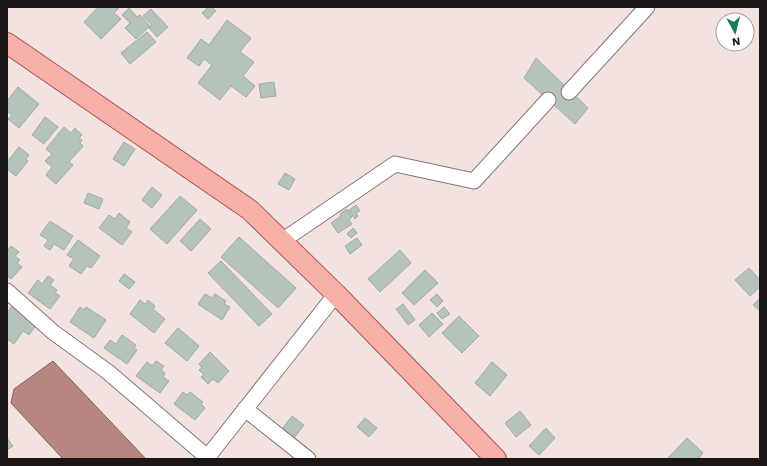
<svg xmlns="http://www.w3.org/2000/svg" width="767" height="466" font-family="'Work Sans',sans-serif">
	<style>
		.water { fill: #b68680; stroke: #886460 }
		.building { fill: #b6c3bb; stroke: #9faca5 }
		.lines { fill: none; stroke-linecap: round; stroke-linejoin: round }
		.minor-casing { stroke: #867876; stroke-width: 17 }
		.major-casing { stroke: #a85750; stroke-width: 22 }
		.minor { stroke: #fff; stroke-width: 15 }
		.major { stroke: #f8afa9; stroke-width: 20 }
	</style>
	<rect width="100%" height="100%" fill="#f2e2e0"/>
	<path class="water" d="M53 361 146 459H63L11 403 14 389Z"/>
	<g class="building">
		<path d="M98 7H120L114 13 121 19 101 39 84 22Z"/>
		<path d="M208 7H212L216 11 208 19 202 13Z"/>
		<path d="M129 8 137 17 140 15 150 26 136 39 125 28 130 23 122 15Z"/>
		<path d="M151 9 168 27 157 37 149 28 152 25 143 16Z"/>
		<path d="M227 20 251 38 240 52 254 62 243 76 255 86 246 97 231 86 220 100 198 83 212 65 204 59 199 66 187 58 201 39 209 45Z"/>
		<path d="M147 32 156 42 130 64 121 53Z"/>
		<path d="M536 58 588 108 575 124 524 78Z"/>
		<path d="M274 82 276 96 261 98 259 84Z"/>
		<path d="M18 87 39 104 19 128 8 119 12 115 7 111V101Z"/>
		<path d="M45 117 58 127 44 144 32 135Z"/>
		<path d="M64 127 71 133 75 128 82 135 79 138 82 140 80 143 83 146 69 162 73 165 56 184 46 175 52 167 45 161 52 154 46 149Z"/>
		<path d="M124 142 135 149 124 166 113 159Z"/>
		<path d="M19 147 29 155 26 159 28 161 16 176 7 169V162Z"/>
		<path d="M285 173 295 179 289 190 278 184Z"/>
		<path d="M152 187 162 195 152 208 142 200Z"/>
		<path d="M88 193 103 199 99 209 84 203Z"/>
		<path d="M180 196 197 210 167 244 150 229Z"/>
		<path d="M356 205 360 211 356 213 358 216 355 219 349 210Z"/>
		<path d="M347 209 352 217 349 220 352 224 338 233 331 223 341 216 340 214Z"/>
		<path d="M119 213 130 222 126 228 132 232 122 245 99 228 109 215 115 219Z"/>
		<path d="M200 219 211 229 191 251 180 241Z"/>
		<path d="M50 221 73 236 64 250 54 244 50 250 44 246 48 240 40 235Z"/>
		<path d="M353 228 357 233 351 238 347 234Z"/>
		<path d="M239 237 296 288 278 308 221 257Z"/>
		<path d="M357 238 362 245 350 254 345 246Z"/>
		<path d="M78 240 100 256 91 268 87 266 81 274 69 266 74 259 67 255Z"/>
		<path d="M11 246 19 252 15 256 20 260 17 263 22 267 11 279 7 276V251Z"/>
		<path d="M400 250 411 263 380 292 368 279Z"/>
		<path d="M221 261 272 314 259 326 208 273Z"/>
		<path d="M749 268 760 280V287L750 296 735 280Z"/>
		<path d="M425 270 438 283 414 305 402 293Z"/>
		<path d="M124 274 135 282 129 289 119 281Z"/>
		<path d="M48 276 54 280 50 285 57 290 55 293 60 296 50 309 28 293 38 280 42 284Z"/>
		<path d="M205 294 212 298 215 294 226 301 224 304 230 307 222 320 198 304Z"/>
		<path d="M437 294 443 301 437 307 430 300Z"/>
		<path d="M760 298V309L759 310 753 305Z"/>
		<path d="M140 300 145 304 148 300 155 306 153 309 165 319 154 333 130 314Z"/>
		<path d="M403 304 415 320 408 325 396 309Z"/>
		<path d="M12 306 37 324 29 335 23 331 14 344 7 339V313Z"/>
		<path d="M80 307 84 310 86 307 106 320 94 338 70 322Z"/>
		<path d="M444 307 450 314 442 319 437 313Z"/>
		<path d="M432 313 443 324 429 337 419 325Z"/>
		<path d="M459 316 479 336 462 353 442 333Z"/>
		<path d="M178 328 199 346 187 361 165 343Z"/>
		<path d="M122 335 136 345 134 348 137 350 127 364 104 348 110 340 116 344Z"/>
		<path d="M210 352 229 371 218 383 213 379 208 384 201 377 204 375 199 370 202 368 199 364Z"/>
		<path d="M156 361 164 366 161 370 165 373 163 377 169 381 160 393 136 376 147 362 152 366Z"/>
		<path d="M492 362 507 375 490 396 475 383Z"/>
		<path d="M183 392 187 395 190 392 203 402 201 404 205 408 195 420 174 404Z"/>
		<path d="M520 411 531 425 516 437 505 423Z"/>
		<path d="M292 416 304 425 294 438 282 429Z"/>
		<path d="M365 418 377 428 369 437 357 427Z"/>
		<path d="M546 428 555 438 539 455 529 446Z"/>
		<path d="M7 438 13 446 7 450Z"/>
		<path d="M687 438 703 453 698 459H667Z"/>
	</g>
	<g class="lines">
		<g class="minor-casing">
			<g id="minor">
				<path d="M569 92 647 7"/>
				<path d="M282 241 395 164 474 181 548 100"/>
				<path d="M7 291 53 332 108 372 207 457"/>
				<path d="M245 409 308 459"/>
				<path d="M206 459 336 294"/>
			</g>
		</g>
		<g class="major-casing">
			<path id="major" d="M7 43 250 210 336 294 496 459"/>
		</g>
		<use href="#minor" class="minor"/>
		<use href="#major" class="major"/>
	</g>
	<rect width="767" height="466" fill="none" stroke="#1b1515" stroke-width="16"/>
	<g transform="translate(735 32) rotate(173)"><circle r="19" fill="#ffffff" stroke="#a4a1a1"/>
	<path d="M0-3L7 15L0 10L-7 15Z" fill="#1b7d55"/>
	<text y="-6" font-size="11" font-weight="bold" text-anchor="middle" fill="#1b1515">N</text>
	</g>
</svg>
